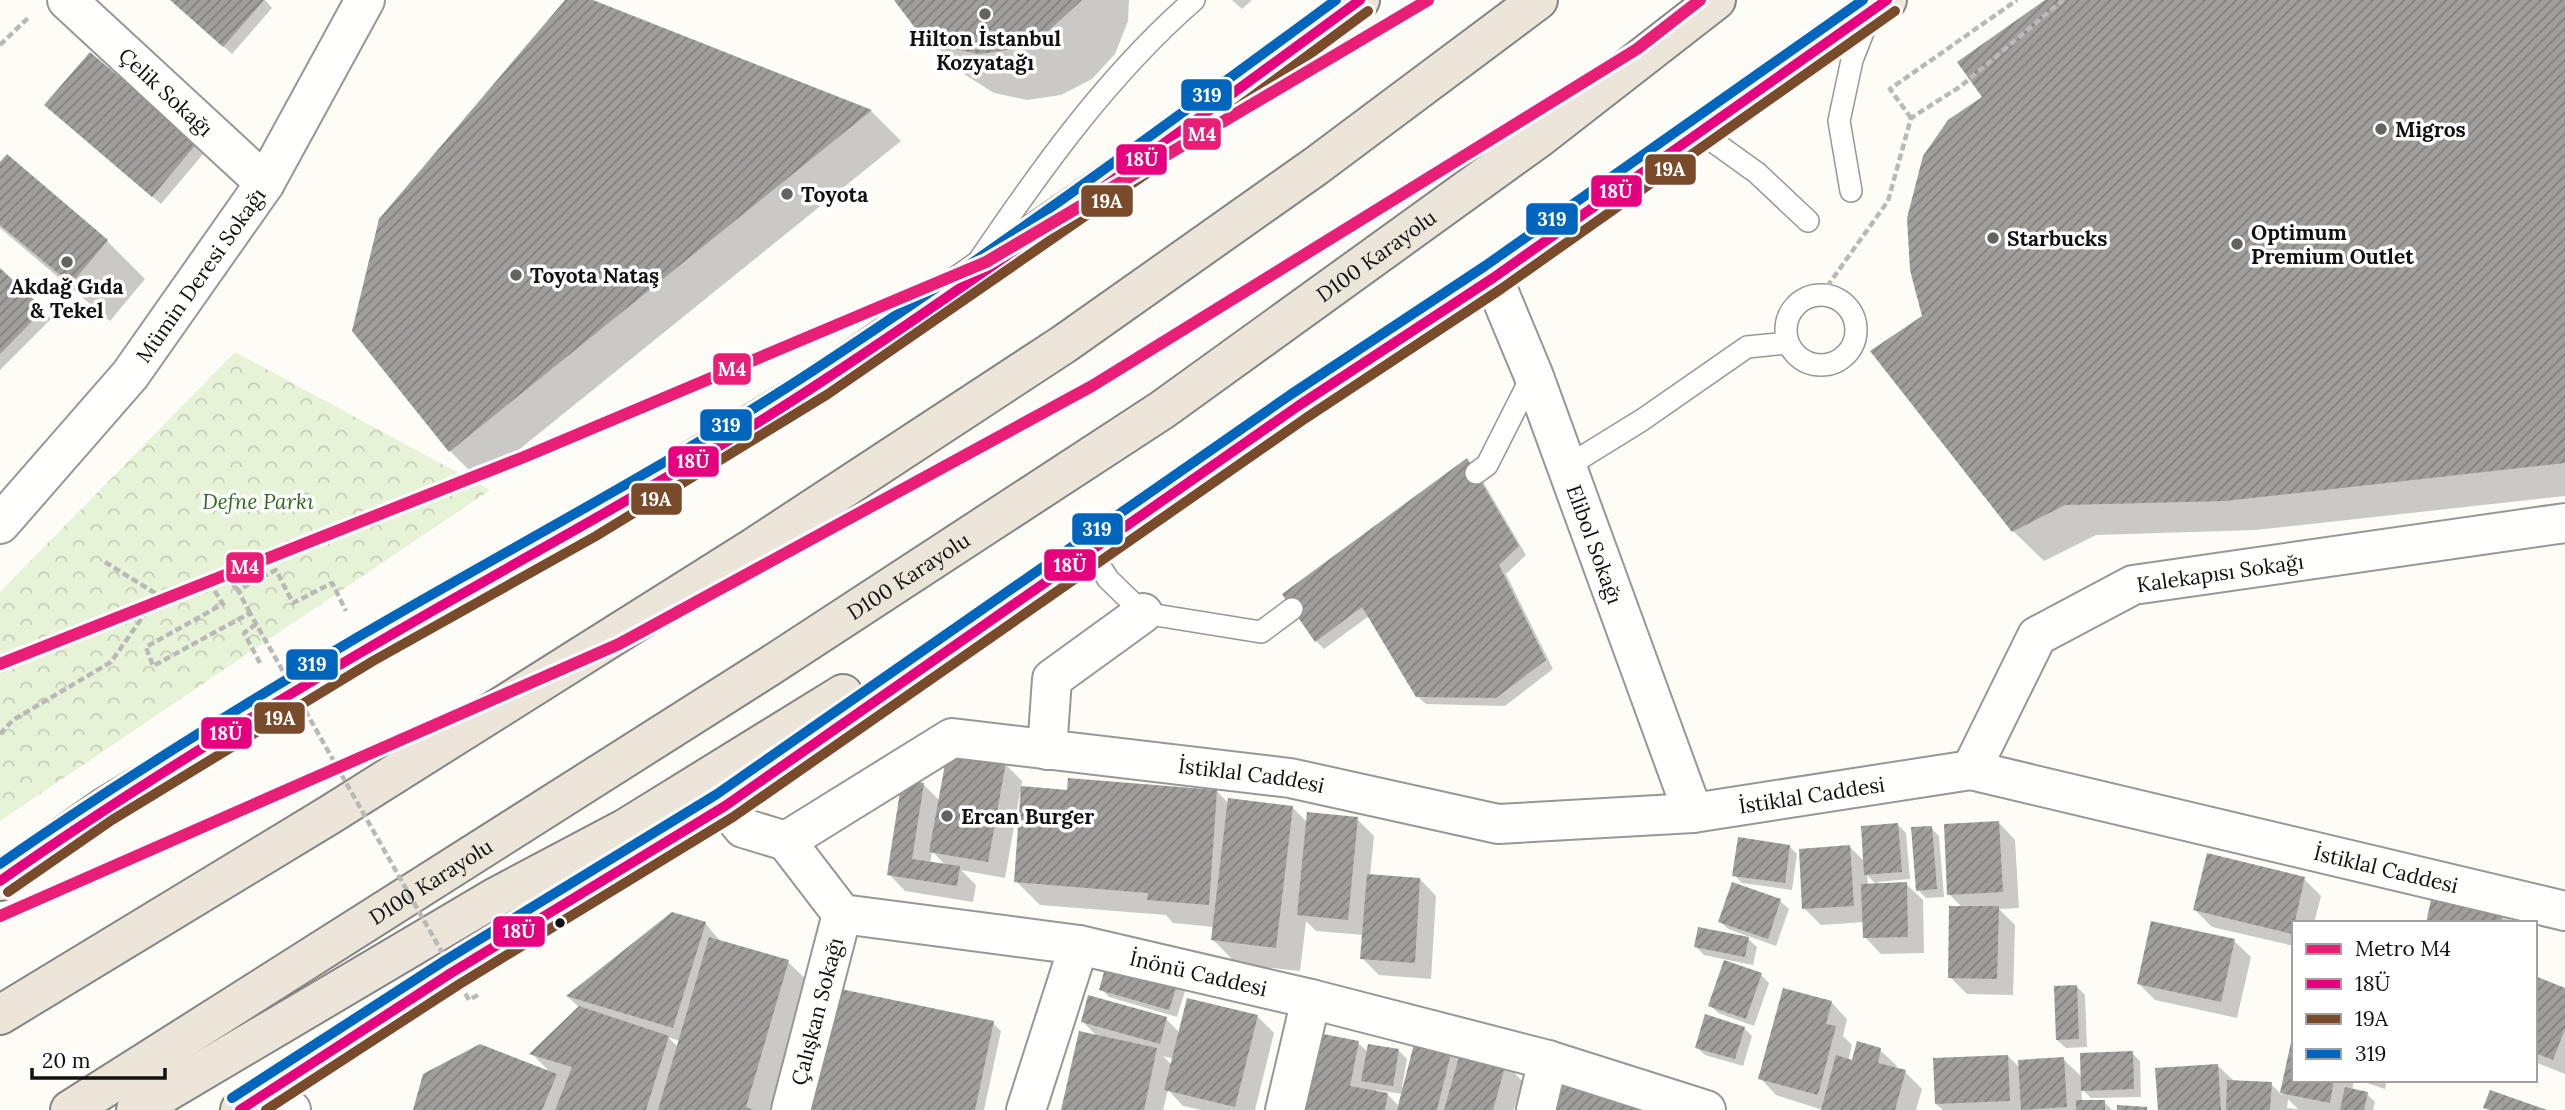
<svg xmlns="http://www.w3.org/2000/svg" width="2565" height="1110" font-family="Lora,serif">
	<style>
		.park { fill: url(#park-crowns) }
		.shadow { fill: #0003; fill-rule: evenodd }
		.building { fill: url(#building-hatch) }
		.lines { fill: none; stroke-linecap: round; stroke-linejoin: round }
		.service-casing { stroke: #979795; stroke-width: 24 }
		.minor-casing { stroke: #979795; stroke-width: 42 }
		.tertiary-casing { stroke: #979795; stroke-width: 42 }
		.trunk-casing { stroke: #858482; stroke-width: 42 }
		.path { stroke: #b9b9b8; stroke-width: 4.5; stroke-dasharray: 7 3.5; stroke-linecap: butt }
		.service { stroke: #fffffe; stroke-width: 21 }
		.minor { stroke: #fffffe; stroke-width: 38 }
		.tertiary { stroke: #fffffe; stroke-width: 38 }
		.trunk { stroke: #ece5da; stroke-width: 38 }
		.path-bridge { stroke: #b9b9b8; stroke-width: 4.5; stroke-dasharray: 7 3.5; stroke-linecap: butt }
		.bus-1-casing { stroke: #fff; stroke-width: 16 }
		.bus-2-casing { stroke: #fff; stroke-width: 16 }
		.bus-3-casing { stroke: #fff; stroke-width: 16 }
		.bus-1 { stroke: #e5007d; stroke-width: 10 }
		.bus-2 { stroke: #7a4b2a; stroke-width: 10 }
		.bus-3 { stroke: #0065bd; stroke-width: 10 }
		.metro-1-casing { stroke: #fff; stroke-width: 18 }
		.metro-1 { stroke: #e91e76; stroke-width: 12 }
		.poi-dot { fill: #646362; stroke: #fff; stroke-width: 2.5 }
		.bus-dot { fill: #111; stroke: #fff; stroke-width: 2.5 }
		.labels { text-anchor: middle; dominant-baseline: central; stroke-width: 7; stroke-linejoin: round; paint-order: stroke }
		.poi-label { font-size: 21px; font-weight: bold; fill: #111; stroke: #fff; text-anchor: start }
		.street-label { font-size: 21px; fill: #111; stroke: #fff }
		.park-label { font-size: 21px; font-style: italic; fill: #2f6b1f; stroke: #fff }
		.line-badge { stroke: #fff; stroke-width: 2.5 }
		.badge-label { font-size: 19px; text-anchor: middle; font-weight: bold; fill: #fff }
	</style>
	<defs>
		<pattern id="park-crowns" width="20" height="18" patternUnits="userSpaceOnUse" patternTransform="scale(1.75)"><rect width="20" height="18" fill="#e7f3d7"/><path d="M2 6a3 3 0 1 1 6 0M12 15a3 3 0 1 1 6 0" fill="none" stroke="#c5cfb8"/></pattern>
		<pattern id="building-hatch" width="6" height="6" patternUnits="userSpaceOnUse" patternTransform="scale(1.75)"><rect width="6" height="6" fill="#a19f9c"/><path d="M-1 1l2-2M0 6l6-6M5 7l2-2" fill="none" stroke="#82807e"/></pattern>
	</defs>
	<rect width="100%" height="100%" fill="#fdfcf7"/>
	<path class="park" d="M235 352 490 490 0 821V592Z"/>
	<g class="shadow">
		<path d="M171 0H265L272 8 232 54Z"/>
		<path d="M568 0H588L871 111 901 141 480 481 450 451Z"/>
		<path d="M896 0H1129L1128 21 1115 54 1092 79 1061 95 1027 100 994 93 964 74 917 27Z"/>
		<path d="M1232 0H1252L1242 9Z"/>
		<path d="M2048 0H2565V496L2256 530 2096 535 2044 561 2013 531 1924 316 1984 97Z"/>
		<path d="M55 113 196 145 204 153 161 204Z"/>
		<path d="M0 165 107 241 145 279 110 321 0 228Z"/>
		<path d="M0 271 51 319 0 370Z"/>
		<path d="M1475 468 1526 555 1506 574 1553 669 1505 706 1426 704 1417 696 1369 616 1324 649 1316 641Z"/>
		<path d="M1005 764 1022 781 1021 788 1069 791H1217L1229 804 1292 807 1308 823 1357 819 1374 836 1370 876 1420 879 1436 896 1431 979 1379 975 1362 958 1364 935 1316 931 1306 921 1300 971 1237 964 1213 940 1214 927 1173 923 1166 915 1040 905 1016 881 1023 792H1020L1005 878 961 870 976 885 973 902 905 891 889 874 923 784 940 801ZM932 851 946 866 930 864Z"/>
		<path d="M1999 823 2015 840 2019 908 1999 909 2015 925 2013 995 1967 994 1950 977 1963 908 1949 894Z"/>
		<path d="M1898 825 1906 833 1910 879 1877 882V885L1906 884 1923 900 1924 953 1881 954 1865 937 1864 922 1821 925 1804 908 1850 847 1865 862ZM1867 875 1877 885H1868Z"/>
		<path d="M1931 828 1939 836 1944 897 1926 898 1918 890Z"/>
		<path d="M1789 846 1797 854 1792 890 1742 883 1734 875Z"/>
		<path d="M2304 879 2321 896 2314 923H2294V946L2212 927 2195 910Z"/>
		<path d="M1733 884 1780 901 1789 909 1776 946 1728 929 1720 921Z"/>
		<path d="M2503 912 2514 923H2428Z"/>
		<path d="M705 923 721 942 788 962 813 986 776 1110H415L552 1074 532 1054 580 1008 568 997ZM668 1037 680 1041 678 1047Z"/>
		<path d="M1748 939 1757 947 1753 965 1704 955 1696 947Z"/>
		<path d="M2234 941 2251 957 2237 1018 2155 1000 2139 984Z"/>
		<path d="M1761 975 1769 983 1754 1026 1718 1013 1710 1005Z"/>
		<path d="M2535 978 2565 989V1074L2535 1062Z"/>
		<path d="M1177 983 1185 991 1177 1017 1109 997 1101 989Z"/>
		<path d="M2077 987 2085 995 2087 1047 2066 1048 2057 1040Z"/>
		<path d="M1831 1002 1847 1019 1843 1036 1852 1045 1848 1061 1853 1062 1880 1050 1897 1066 1896 1069 1905 1072 1922 1089 1916 1110H1823L1776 1095 1760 1078Z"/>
		<path d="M1257 1016 1274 1033 1255 1110H1201L1183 1106 1168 1090 1163 1110H1063L1098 1037 1082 1021 1166 1019 1180 1033ZM1163 1056 1174 1059 1172 1065Z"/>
		<path d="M993 1023 1001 1031 984 1110H807Z"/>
		<path d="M1744 1028 1752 1036 1743 1066 1705 1055 1697 1047Z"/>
		<path d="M2294 1036V1080H2354L2352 1091 2367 1094 2375 1102 2373 1110H2160L2218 1066 2235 1082 2271 1084 2282 1095ZM2288 1099 2298 1109 2287 1108Z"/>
		<path d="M1358 1043 1368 1052 1398 1050 1407 1059 1402 1087H1405L1451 1050 1460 1060 1506 1064 1522 1081 1514 1110H1300ZM1376 1090 1403 1094 1400 1107 1388 1095 1375 1093Z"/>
		<path d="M2132 1053 2140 1061 2141 1097 2091 1098 2081 1088 2082 1102H2104L2112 1110H1943L1936 1104 2008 1056 2021 1069 2063 1059 2083 1078Z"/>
		<path d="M2358 1080H2387L2385 1089Z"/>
	</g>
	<g class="building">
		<path d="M170 0H264L223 47Z"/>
		<path d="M565 0H593L872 110 449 452 352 331 379 219Z"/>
		<path d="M894 0H1082L1046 33 1014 49 979 54 945 47 915 28Z"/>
		<path d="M2045 0H2565V463L2225 501 2065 505 2012 532 1870 351 1922 316 1910 270 1907 218 1923 156 1948 120 1982 97 1957 62Z"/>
		<path d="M90 52 197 143 152 197 44 105Z"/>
		<path d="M7 154 108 240 71 284 0 225V162Z"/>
		<path d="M0 268 44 309 0 354Z"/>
		<path d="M1467 458 1519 546 1499 565 1546 660 1496 698 1416 697 1362 607 1315 642 1282 594Z"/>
		<path d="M947 753 1006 762 988 862 929 852Z"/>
		<path d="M1068 778 1217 790 1209 905 1147 900 1148 893 1014 882 1021 786 1067 790Z"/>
		<path d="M902 779 924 783 912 859 960 866 957 886 887 875Z"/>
		<path d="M1228 798 1293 806 1276 948 1211 940Z"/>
		<path d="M1307 812 1358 817 1348 920 1297 915Z"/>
		<path d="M1999 821 2003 892 1947 895 1944 824Z"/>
		<path d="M1898 823 1902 872 1864 875 1861 826Z"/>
		<path d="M1932 826 1937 889 1916 891 1911 827Z"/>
		<path d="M1738 837 1790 845 1785 883 1732 876Z"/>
		<path d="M1850 845 1854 906 1802 909 1799 849Z"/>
		<path d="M2207 853 2305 877 2292 934 2193 910Z"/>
		<path d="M1367 874 1420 878 1415 963 1360 959Z"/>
		<path d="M1732 882 1781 899 1768 939 1718 922Z"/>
		<path d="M1907 882 1908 937 1863 938 1861 884Z"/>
		<path d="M2432 895 2504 910 2501 923H2426Z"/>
		<path d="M1949 906H1999L1997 979 1948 978Z"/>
		<path d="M672 912 706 922 673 1028 566 996Z"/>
		<path d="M2151 921 2235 939 2221 1002 2137 984Z"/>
		<path d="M1698 927 1749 937 1745 957 1694 947Z"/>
		<path d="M709 937 789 960 746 1107 754 1110H658Z"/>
		<path d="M1724 960 1762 973 1746 1019 1708 1006Z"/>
		<path d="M1107 961 1178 982 1169 1010 1099 990Z"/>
		<path d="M2535 976 2565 988V1029L2553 1060 2535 1053Z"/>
		<path d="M2077 985 2079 1039 2056 1040 2054 986Z"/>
		<path d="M831 987 994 1021 975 1110H805Z"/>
		<path d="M1783 988 1832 1001 1826 1024 1836 1026 1818 1095 1758 1079Z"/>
		<path d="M1088 995 1167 1017 1160 1044 1081 1022Z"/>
		<path d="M1187 998 1258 1015 1235 1107 1164 1090Z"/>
		<path d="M579 1006 669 1036 646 1110H555L572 1067 529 1054Z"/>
		<path d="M1705 1014 1745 1027 1735 1059 1695 1048Z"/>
		<path d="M1079 1031 1157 1048 1144 1110H1061Z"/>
		<path d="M1313 1032 1359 1041 1350 1086 1388 1093 1385 1110H1298Z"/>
		<path d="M2293 1033 2294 1080H2334L2330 1103 2280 1093Z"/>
		<path d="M1415 1040 1452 1049 1437 1110H1397Z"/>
		<path d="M1857 1041 1881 1048 1878 1063 1906 1070 1895 1110H1821L1836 1055 1852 1060Z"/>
		<path d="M480 1044 557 1074 542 1110H413L423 1074Z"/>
		<path d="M1368 1044 1399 1049 1393 1086 1361 1081Z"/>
		<path d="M1461 1050 1506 1063 1493 1110H1444Z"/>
		<path d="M2133 1051 2134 1089 2081 1091 2080 1053Z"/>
		<path d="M2008 1055 2010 1101 1935 1104 1933 1058Z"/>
		<path d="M2064 1057 2067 1107 2021 1110 2018 1060Z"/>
		<path d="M2218 1064 2221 1110H2158L2155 1068Z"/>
		<path d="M2227 1080 2272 1082 2270 1110H2226Z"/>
		<path d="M1563 1085 1636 1104 1635 1110H1556Z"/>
		<path d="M2345 1087 2368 1092 2364 1110H2340Z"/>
		<path d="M2490 1090 2547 1110H2490L2483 1108Z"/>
		<rect x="2076" y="1100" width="29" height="10"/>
		<path d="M2117 1105 2147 1107V1110H2117Z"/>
	</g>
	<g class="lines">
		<g class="service-casing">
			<g id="service">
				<path d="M1700 132 1757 173 1808 221"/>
				<path d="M1851 191 1839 121 1852 60 1869 17"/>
				<path d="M978 262C1041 169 1108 75 1194 0"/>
				<circle cx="1821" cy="330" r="35"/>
				<path d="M1566 467 1642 420 1747 347 1788 343"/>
				<path d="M1476 473 1487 465 1533 374"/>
				<path d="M1091 552 1108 579 1143 613 1261 632 1292 609"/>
			</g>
		</g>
		<g class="minor-casing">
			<g id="minor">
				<path id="s1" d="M67 0 265 183"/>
				<path id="s2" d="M1493 278 1533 374 1693 813"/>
				<path d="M1047 750 1052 679 1143 613"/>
				<path id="s3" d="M1971 770 2037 636 2133 585 2565 523"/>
				<path id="s4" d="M725 806 743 828 786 841 842 914 1079 945 1311 999 1548 1060 1706 1110"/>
				<path id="s5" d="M786 841 952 738 1290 778 1498 824 1693 813 1971 770 2565 911"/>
				<path d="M269 1093 291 1110"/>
				<path id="s6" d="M791 1110 842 914"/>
				<path d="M1026 1110 1079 945"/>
				<path d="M1285 1110 1311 999"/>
				<path d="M1536 1110 1548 1060"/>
			</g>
		</g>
		<g class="tertiary-casing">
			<g id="tertiary">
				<path id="s7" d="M0 524 130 375 265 183 365 0"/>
			</g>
		</g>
		<g class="trunk-casing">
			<g id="trunk">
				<path d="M0 881 104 808 366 649 589 524 821 382 1164 144 1360 0"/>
				<path d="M0 1015 331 814 753 548 1064 344 1316 166 1538 0"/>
				<path id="s8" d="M70 1110 770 666 1162 410 1540 137 1716 0"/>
				<path d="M136 1110 494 898 626 828 843 694"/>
				<path d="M240 1110 451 973 725 806 1298 406 1493 278 1887 0"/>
			</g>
		</g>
		<g class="path">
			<path d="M0 45 28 18"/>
			<path d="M1911 118 1890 89 2017 0"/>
			<path d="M1821 295 1888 201 1911 118 1961 86 2063 0"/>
			<path d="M105 562 158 595"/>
			<path d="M250 613 238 590 276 570 293 603 332 583 346 611"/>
			<path d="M256 624 244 633 261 665"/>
			<path d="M0 734 13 720 111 662 158 595 227 579 238 590"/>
		</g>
		<use href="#service" class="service"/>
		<use href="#minor" class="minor"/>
		<use href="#tertiary" class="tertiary"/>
		<use href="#trunk" class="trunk"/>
		<path class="path-bridge" d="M209 582 223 604 146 647 153 666 250 613 469 1000 481 993"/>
		<g class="bus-1-casing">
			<g id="bus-1">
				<path d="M0 881C118 798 240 723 365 650 517 560 674 479 821 382 1005 261 1183 130 1360 0"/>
				<path d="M240 1110 451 973 725 806 1298 406 1493 278 1887 0"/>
			</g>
		</g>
		<g class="bus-2-casing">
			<g id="bus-2">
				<path d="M8 892 112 820 373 661 596 536 828 394 1172 156 1368 11"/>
				<path d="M266 1110 458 985 733 817 1306 418 1501 289 1895 11"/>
			</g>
		</g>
		<g class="bus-3-casing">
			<g id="bus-3">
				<path d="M0 864C116 783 236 709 358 637 510 548 666 467 814 370 992 253 1165 126 1336 0"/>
				<path d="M232 1098 444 961 717 794 1290 395 1485 266 1863 0"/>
			</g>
		</g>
		<use href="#bus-1" class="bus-1"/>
		<use href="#bus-2" class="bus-2"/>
		<use href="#bus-3" class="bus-3"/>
		<g class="metro-1-casing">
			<g id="metro-1">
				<path d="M0 664 524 457 986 262 1428 0"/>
				<path d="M0 916 619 644 1092 386 1637 49 1700 0"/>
			</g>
		</g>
		<use href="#metro-1" class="metro-1"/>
	</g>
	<g class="poi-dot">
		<circle cx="985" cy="14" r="7"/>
		<circle cx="2381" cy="129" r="7"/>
		<circle cx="787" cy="194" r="7"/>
		<circle cx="1993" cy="238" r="7"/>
		<circle cx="2237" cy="244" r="7"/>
		<circle cx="67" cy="262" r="7"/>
		<circle cx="516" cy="275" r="7"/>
		<circle cx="947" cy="816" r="7"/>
	</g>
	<circle class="bus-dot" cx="560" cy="923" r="6"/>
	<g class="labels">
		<g class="poi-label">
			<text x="985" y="38" text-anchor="middle">Hilton İstanbul<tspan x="985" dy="24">Kozyatağı</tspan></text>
			<text x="2395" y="129">Migros</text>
			<text x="801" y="194">Toyota</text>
			<text x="2251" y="232">Optimum<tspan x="2251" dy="24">Premium Outlet</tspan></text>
			<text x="2007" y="238">Starbucks</text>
			<text x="530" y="275">Toyota Nataş</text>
			<text x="67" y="286" text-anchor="middle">Akdağ Gıda<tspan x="67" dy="24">&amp; Tekel</tspan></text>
			<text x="961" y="816">Ercan Burger</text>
		</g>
		<g class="street-label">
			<text stroke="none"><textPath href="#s1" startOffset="135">Çelik Sokağı</textPath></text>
			<text stroke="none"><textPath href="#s8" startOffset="1561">D100 Karayolu</textPath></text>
			<text stroke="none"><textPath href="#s7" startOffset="320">Mümin Deresi Sokağı</textPath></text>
			<text stroke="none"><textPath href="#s2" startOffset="285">Elibol Sokağı</textPath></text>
			<text stroke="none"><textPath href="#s3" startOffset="346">Kalekapısı Sokağı</textPath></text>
			<text stroke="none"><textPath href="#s8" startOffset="994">D100 Karayolu</textPath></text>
			<text stroke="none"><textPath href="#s5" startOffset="497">İstiklal Caddesi</textPath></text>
			<text stroke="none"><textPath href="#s5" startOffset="1064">İstiklal Caddesi</textPath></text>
			<text stroke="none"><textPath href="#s5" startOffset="1652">İstiklal Caddesi</textPath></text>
			<text stroke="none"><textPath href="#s8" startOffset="427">D100 Karayolu</textPath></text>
			<text stroke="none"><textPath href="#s4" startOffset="527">İnönü Caddesi</textPath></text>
			<text stroke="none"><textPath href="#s6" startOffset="102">Çalışkan Sokağı</textPath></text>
		</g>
		<g class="park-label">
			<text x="258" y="501">Defne Parkı</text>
		</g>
	</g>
	<g class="line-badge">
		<rect x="1180" y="78" width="53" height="34" rx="7" fill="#0065bd"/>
		<rect x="1182" y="117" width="40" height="34" rx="7" fill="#e91e76"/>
		<rect x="1115" y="143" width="53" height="33" rx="7" fill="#e5007d"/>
		<rect x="1644" y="153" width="53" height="33" rx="7" fill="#7a4b2a"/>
		<rect x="1590" y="174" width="53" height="34" rx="7" fill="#e5007d"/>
		<rect x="1080" y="184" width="54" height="34" rx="7" fill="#7a4b2a"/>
		<rect x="1525" y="202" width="54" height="34" rx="7" fill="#0065bd"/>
		<rect x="712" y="352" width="40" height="34" rx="7" fill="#e91e76"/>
		<rect x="699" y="408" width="54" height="34" rx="7" fill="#0065bd"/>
		<rect x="667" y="445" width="53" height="33" rx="7" fill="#e5007d"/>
		<rect x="630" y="482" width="53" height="34" rx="7" fill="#7a4b2a"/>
		<rect x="1071" y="512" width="53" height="34" rx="7" fill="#0065bd"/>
		<rect x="1043" y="548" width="54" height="34" rx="7" fill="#e5007d"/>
		<rect x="225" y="551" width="40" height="33" rx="7" fill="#e91e76"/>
		<rect x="285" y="648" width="54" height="33" rx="7" fill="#0065bd"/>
		<rect x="253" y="701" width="53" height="34" rx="7" fill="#7a4b2a"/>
		<rect x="200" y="716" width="53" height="34" rx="7" fill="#e5007d"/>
		<rect x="492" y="915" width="54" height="33" rx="7" fill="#e5007d"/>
	</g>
	<g class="badge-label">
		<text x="1207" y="102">319</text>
		<text x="1202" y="141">M4</text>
		<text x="1142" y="166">18Ü</text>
		<text x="1670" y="176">19A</text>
		<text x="1616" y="198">18Ü</text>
		<text x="1107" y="208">19A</text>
		<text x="1552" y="226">319</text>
		<text x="732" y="376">M4</text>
		<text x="726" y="432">319</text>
		<text x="693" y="468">18Ü</text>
		<text x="656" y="506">19A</text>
		<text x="1097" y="536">319</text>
		<text x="1070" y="572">18Ü</text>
		<text x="245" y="574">M4</text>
		<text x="312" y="671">319</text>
		<text x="280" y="725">19A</text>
		<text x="226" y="740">18Ü</text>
		<text x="519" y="938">18Ü</text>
	</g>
	<rect x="2292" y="921" width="245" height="161" fill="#ffffff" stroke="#a0a0a0" stroke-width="2"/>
	<rect x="2306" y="944" width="35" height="10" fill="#e91e76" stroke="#a0a0a0" stroke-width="2"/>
	<text x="2355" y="956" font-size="21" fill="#111111">Metro M4</text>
	<rect x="2306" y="979" width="35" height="10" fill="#e5007d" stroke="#a0a0a0" stroke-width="2"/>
	<text x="2355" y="991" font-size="21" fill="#111111">18Ü</text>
	<rect x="2306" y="1014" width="35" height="10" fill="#7a4b2a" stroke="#a0a0a0" stroke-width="2"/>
	<text x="2355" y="1026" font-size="21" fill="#111111">19A</text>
	<rect x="2306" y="1049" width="35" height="10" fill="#0065bd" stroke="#a0a0a0" stroke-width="2"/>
	<text x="2355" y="1061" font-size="21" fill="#111111">319</text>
	<path d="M32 1068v10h133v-10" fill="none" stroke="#111111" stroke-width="3.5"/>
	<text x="42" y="1068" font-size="21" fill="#111111" stroke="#ffffff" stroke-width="5" paint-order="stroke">20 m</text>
</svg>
